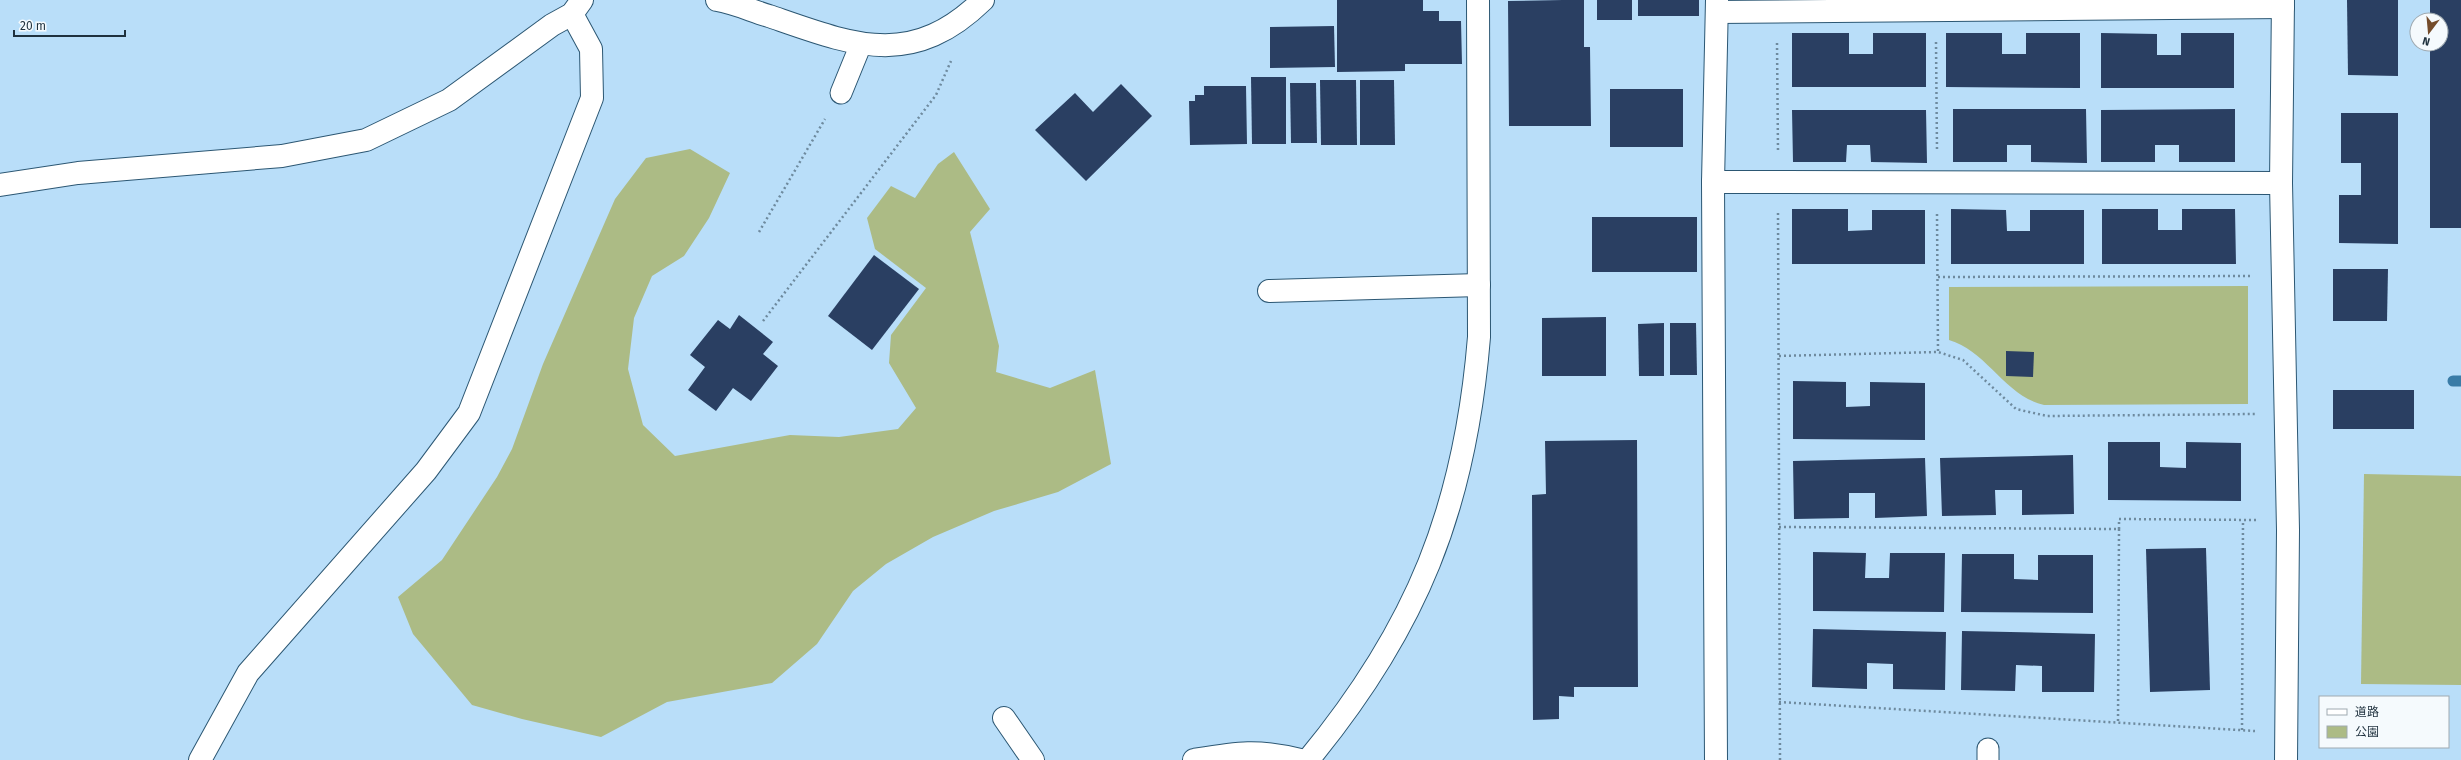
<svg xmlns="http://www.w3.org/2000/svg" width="2461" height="760" font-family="'Fira Sans','Noto Sans JP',sans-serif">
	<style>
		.green { fill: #acbb85 }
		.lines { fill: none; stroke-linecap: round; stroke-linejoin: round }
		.stream { stroke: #3a7ca7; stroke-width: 11 }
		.building { fill: #2a3f62 }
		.service-casing { stroke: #2c5773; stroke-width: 23 }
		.minor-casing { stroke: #2c5773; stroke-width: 24 }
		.tertiary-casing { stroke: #2c5773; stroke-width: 24 }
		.path { stroke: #6e8a9e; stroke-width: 2.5; stroke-dasharray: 2 3; stroke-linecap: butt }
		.service { stroke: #fff; stroke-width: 21 }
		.minor { stroke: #fff; stroke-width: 22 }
		.tertiary { stroke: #fff; stroke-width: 22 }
	</style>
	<rect width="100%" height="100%" fill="#b9def9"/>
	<g class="green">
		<path d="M690 149 730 173 709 218 684 256 652 276 634 318 628 369 643 425 675 456 790 435 839 437 898 429 916 408 889 363 891 335 926 288 875 249 867 218 891 186 915 198 938 164 954 152 990 209 970 232 999 346 996 372 1050 388 1095 370 1111 464 1058 492 994 511 933 537 886 564 853 591 817 644 772 683 667 702 601 737 522 719 472 705 413 634 398 597 442 560 497 477 512 449 543 364 615 199 646 158Z"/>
		<path d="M2248 286V404L2044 405C2005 396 1987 351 1949 340V287Z"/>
		<path d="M2364 474 2461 476V685L2361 684Z"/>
	</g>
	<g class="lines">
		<path class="stream" d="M2453 381H2461"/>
	</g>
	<g class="building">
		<path d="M1337 0H1423V11H1439V21H1461L1462 64H1405V71L1337 72Z"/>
		<path d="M1563 0H1584V47H1590L1591 126H1509L1508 1Z"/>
		<rect x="1597" y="0" width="35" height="20"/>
		<rect x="1638" y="0" width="61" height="16"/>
		<path d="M2347 0H2398V76L2348 75Z"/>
		<path d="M2430 0H2461V228H2430V44H2441V20H2430Z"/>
		<path d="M1334 26 1335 67 1270 68V27Z"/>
		<path d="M1792 33H1849V54H1873V33H1926V87H1792Z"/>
		<path d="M1946 33H2002V54H2026V33H2080V88L1946 87Z"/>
		<path d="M2101 33 2157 34V55H2181V33H2234V88H2101Z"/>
		<path d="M1251 77H1286V144H1252Z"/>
		<path d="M1320 80H1356L1357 145H1321Z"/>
		<path d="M1360 80H1394L1395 145H1360Z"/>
		<path d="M1290 83H1316L1317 143H1291Z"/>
		<path d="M1121 84 1152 116 1086 181 1035 130 1075 93 1093 112Z"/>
		<path d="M1204 86H1246L1247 144 1190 145 1189 101H1195V95H1204Z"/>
		<rect x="1610" y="89" width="73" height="58"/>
		<path d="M1953 109H2086L2087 163 2031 162V145H2007V162H1953Z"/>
		<path d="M2235 109V162H2179V145H2155V162H2101V110Z"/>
		<path d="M1792 110H1926L1927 163 1871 162 1870 145H1847L1846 162H1793Z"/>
		<path d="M2341 113H2398V244L2339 243V195H2361V163H2341Z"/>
		<path d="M1792 209H1848V231L1872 230V210H1925V264H1792Z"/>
		<path d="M1951 209 2006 210 2007 231H2030V210H2084V264H1951Z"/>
		<path d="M2102 209H2158V230H2182V209H2235L2236 264H2102Z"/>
		<rect x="1592" y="217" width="105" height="55"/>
		<path d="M874 255 919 289 872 350 828 316Z"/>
		<path d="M2333 269H2388L2387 321H2333Z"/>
		<path d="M739 315 773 342 763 354 778 366 751 401 733 388 716 411 688 390 705 367 690 355 718 320 730 329Z"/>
		<path d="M1606 317V376H1542V318Z"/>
		<path d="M1664 323V376H1639L1638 324Z"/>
		<path d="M1670 323H1696L1697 375H1670Z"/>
		<path d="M2006 351 2034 352 2033 377 2006 376Z"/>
		<path d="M1793 381 1846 382V407L1870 406V382L1925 383V440L1793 439Z"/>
		<rect x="2333" y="390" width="81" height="39"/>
		<path d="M1637 440 1638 687H1574V697L1559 696V719L1533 720 1532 495 1546 494 1545 441Z"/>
		<path d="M2108 442H2160V467L2186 468V442L2241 443V501L2108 500Z"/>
		<path d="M2073 455 2074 514 2022 515V490H1995L1996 515 1942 516 1940 458Z"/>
		<path d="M1925 458 1927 516 1875 518V493H1849V518L1794 519 1793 461Z"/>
		<path d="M2206 548 2210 690 2150 692 2146 549Z"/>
		<path d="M1813 552 1866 553 1865 578H1889L1890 553H1945L1944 612 1813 611Z"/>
		<path d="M1962 554H2014V579L2038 580V555H2093V613L1961 612Z"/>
		<path d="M1813 629 1946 632 1945 690 1893 689V664L1867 663V689L1812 687Z"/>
		<path d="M1962 631 2095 634 2094 692H2042V666L2016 665 2015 691 1961 690Z"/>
	</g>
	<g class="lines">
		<g class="service-casing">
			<g id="service">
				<path d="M841 93 861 44"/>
				<path d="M1988 760V749"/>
			</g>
		</g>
		<g class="minor-casing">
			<g id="minor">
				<path d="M717 0C735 3 752 11 769 16 853 45 911 70 983 0"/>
				<path d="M1717 12 2283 7"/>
				<path d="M1713 182 2281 183"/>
				<path d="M0 185 78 173 282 156 366 140 449 100 552 25 572 14 582 0"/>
				<path d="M1269 291 1479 285"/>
				<path d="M1004 718 1033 760"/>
				<path d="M200 760 248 673 426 471 469 413 592 98 591 49 572 14"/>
				<path d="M1194 760C1236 753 1257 749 1300 760"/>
				<path d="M1308 760C1417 628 1465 508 1479 337L1478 0"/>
			</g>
		</g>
		<g class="tertiary-casing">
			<g id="tertiary">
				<path d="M2283 0 2281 183 2288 530 2286 760"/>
				<path d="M1716 760 1713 182 1717 0"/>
			</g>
		</g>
		<g class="path">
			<path d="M1936 42 1937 151"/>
			<path d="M1777 43 1778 152"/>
			<path d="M1778 213 1780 760"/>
			<path d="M1937 214 1938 352"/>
			<path d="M759 232 825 119"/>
			<path d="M1938 277 2253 276"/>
			<path d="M763 321 936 95 951 61"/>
			<path d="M1779 356 1938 352 1963 360 2016 409 2047 416 2255 414"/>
			<path d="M1779 527 2119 529 2118 722"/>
			<path d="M2119 529V519L2256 520"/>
			<path d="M1779 702 2255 731"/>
			<path d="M2242 730 2243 520"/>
		</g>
		<use href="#service" class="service"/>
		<use href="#minor" class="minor"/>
		<use href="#tertiary" class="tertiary"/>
	</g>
	<rect x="2319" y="696" width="130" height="52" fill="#f5fafd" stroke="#9faab1"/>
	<rect x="2327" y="709" width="20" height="6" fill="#ffffff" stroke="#9faab1"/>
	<text x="2355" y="716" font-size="12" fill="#1f313e">道路</text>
	<rect x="2327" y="726" width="20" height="12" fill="#acbb85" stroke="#9faab1"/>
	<text x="2355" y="736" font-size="12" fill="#1f313e">公園</text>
	<g transform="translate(2429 32) rotate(196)"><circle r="19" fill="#f5fafd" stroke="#9faab1"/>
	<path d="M0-3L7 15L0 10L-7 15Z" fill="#744c2b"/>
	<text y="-6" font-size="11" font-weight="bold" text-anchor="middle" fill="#1f313e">N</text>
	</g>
	<path d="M14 30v6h111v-6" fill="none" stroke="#1f313e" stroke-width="2"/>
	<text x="20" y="30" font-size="12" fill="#1f313e" stroke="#f5fafd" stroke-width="3" paint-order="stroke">20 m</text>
</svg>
